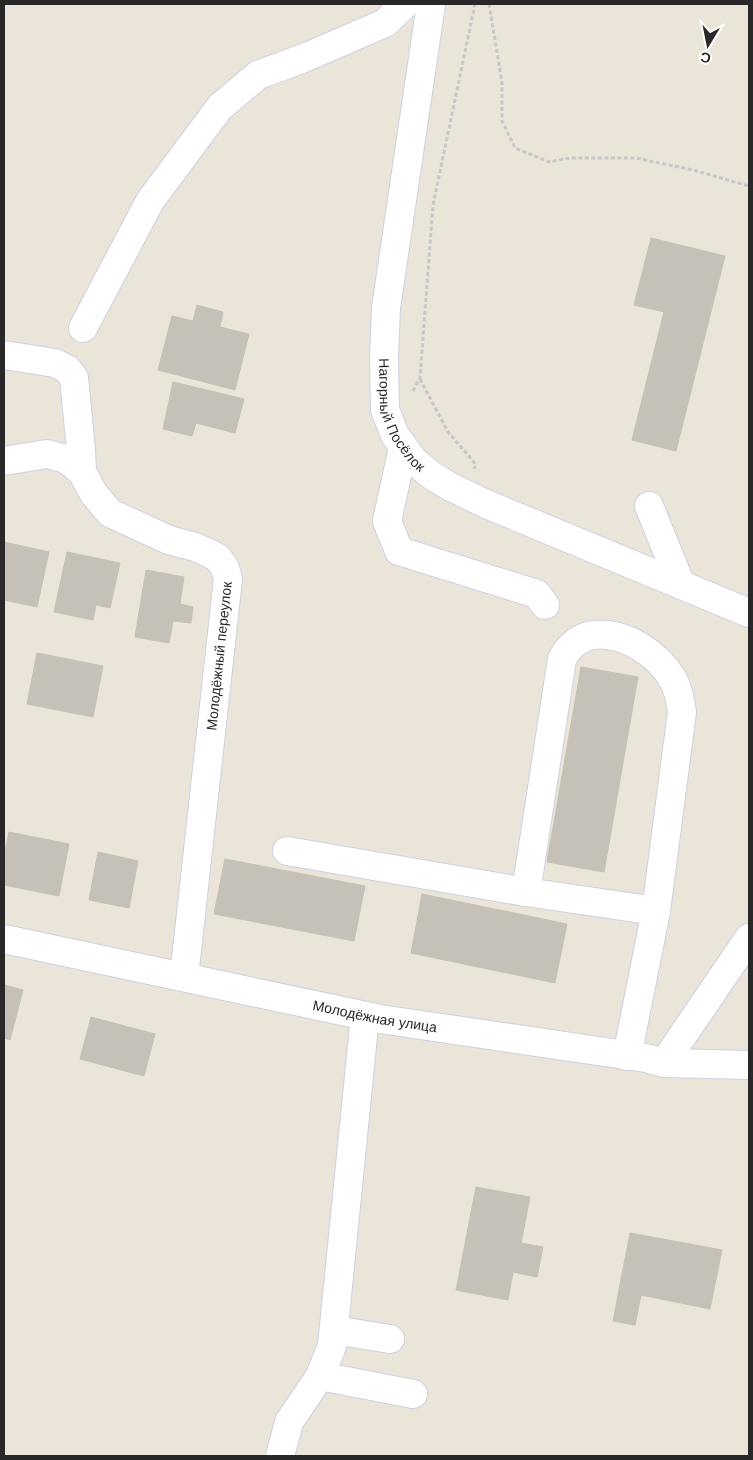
<svg xmlns="http://www.w3.org/2000/svg" width="753" height="1460" font-family="Helvetica,sans-serif">
	<style>
		.building { fill: #c6c1b8; stroke: #c6c0b2 }
		.lines { fill: none; stroke-linecap: round; stroke-linejoin: round }
		.minor-casing { stroke: #ced1e2; stroke-width: 30 }
		.path { stroke: #c7c7c7; stroke-width: 3; stroke-dasharray: 4 2.5; stroke-linecap: butt }
		.minor { stroke: #fff; stroke-width: 28 }
		.labels { text-anchor: middle; dominant-baseline: central; stroke-width: 4; stroke-linejoin: round; paint-order: stroke }
		.street-label { font-size: 14px; fill: #282828; stroke: #fff }
	</style>
	<rect width="100%" height="100%" fill="#ebe4d8"/>
	<g class="building">
		<path d="M651 238 725 256 676 451 632 440 664 312 634 305Z"/>
		<path d="M197 305 223 312 220 327 249 334 235 390 158 370 172 316 193 321Z"/>
		<path d="M173 382 244 399 235 433 196 423 192 436 163 429Z"/>
		<path d="M4 542 49 552 37 607 4 600Z"/>
		<path d="M67 552 120 563 110 608 96 605 93 620 54 612Z"/>
		<path d="M146 570 184 577 180 604 193 607 191 623 173 621 169 643 135 637Z"/>
		<path d="M37 653 103 666 93 717 27 704Z"/>
		<path d="M581 667 638 677 604 872 547 862Z"/>
		<path d="M9 832 69 844 59 896 4 885V857Z"/>
		<path d="M98 852 138 861 129 908 89 900Z"/>
		<path d="M225 859 365 886 354 941 214 914Z"/>
		<path d="M422 894 567 924 555 983 411 953Z"/>
		<path d="M4 985 23 990 10 1040 4 1038Z"/>
		<path d="M91 1017 155 1034 144 1076 80 1059Z"/>
		<path d="M476 1187 530 1197 521 1243 543 1247 537 1277 513 1272 508 1300 456 1290Z"/>
		<path d="M630 1233 722 1250 710 1309 641 1295 635 1325 613 1321Z"/>
	</g>
	<g class="lines">
		<g class="minor-casing">
			<g id="minor">
				<path id="s1" d="M431 4 386 308 384 358 385 410 395 435 413 460 431 475 451 487 486 504 749 613"/>
				<path d="M83 328 150 201 220 107 258 75 304 58 385 23 405 4"/>
				<path d="M4 355 55 363 67 369 74 378 81 450 82 472"/>
				<path d="M403 448 387 521 399 551 537 594 545 605"/>
				<path d="M4 461 47 454 66 459 82 472 94 494 110 513 169 540 195 547 209 553 218 558 225 568 228 579 184 977"/>
				<path d="M649 506 681 585"/>
				<path d="M287 851 526 892 656 911 627 1056"/>
				<path d="M526 892 562 659C586 612 648 641 670 675 678 686 680 699 682 712L656 911"/>
				<path id="s2" d="M4 939 380 1019 646 1058 664 1063 749 1065"/>
				<path d="M664 1063 749 938"/>
				<path d="M334 1330 390 1339"/>
				<path d="M320 1376 413 1394"/>
				<path d="M280 1456 289 1422 320 1376 332 1346 365 1016"/>
			</g>
		</g>
		<g class="path">
			<path d="M489 4 502 82V121L515 148 549 162 570 158H636L693 170 749 186"/>
			<path d="M420 379 448 432 474 462 475 469"/>
			<path d="M413 391 420 378 433 205 475 4"/>
		</g>
		<use href="#minor" class="minor"/>
	</g>
	<g class="labels">
		<g class="street-label">
			<text stroke="none"><textPath href="#s1" startOffset="419">Нагорный Посёлок</textPath></text>
			<text transform="translate(219 656) rotate(-84)">Молодёжный переулок</text>
			<text stroke="none"><textPath href="#s2" startOffset="379">Молодёжная улица</textPath></text>
		</g>
	</g>
	<rect width="753" height="1460" fill="none" stroke="#282828" stroke-width="10"/>
	<g transform="translate(708 45) rotate(190)" stroke="#ffffff" stroke-width="4" paint-order="stroke">
	<path d="M0-4L9 19L0 12L-9 19Z" fill="#282828"/>
	<text y="-8" font-size="14" font-weight="bold" text-anchor="middle" fill="#282828">С</text>
	</g>
</svg>
